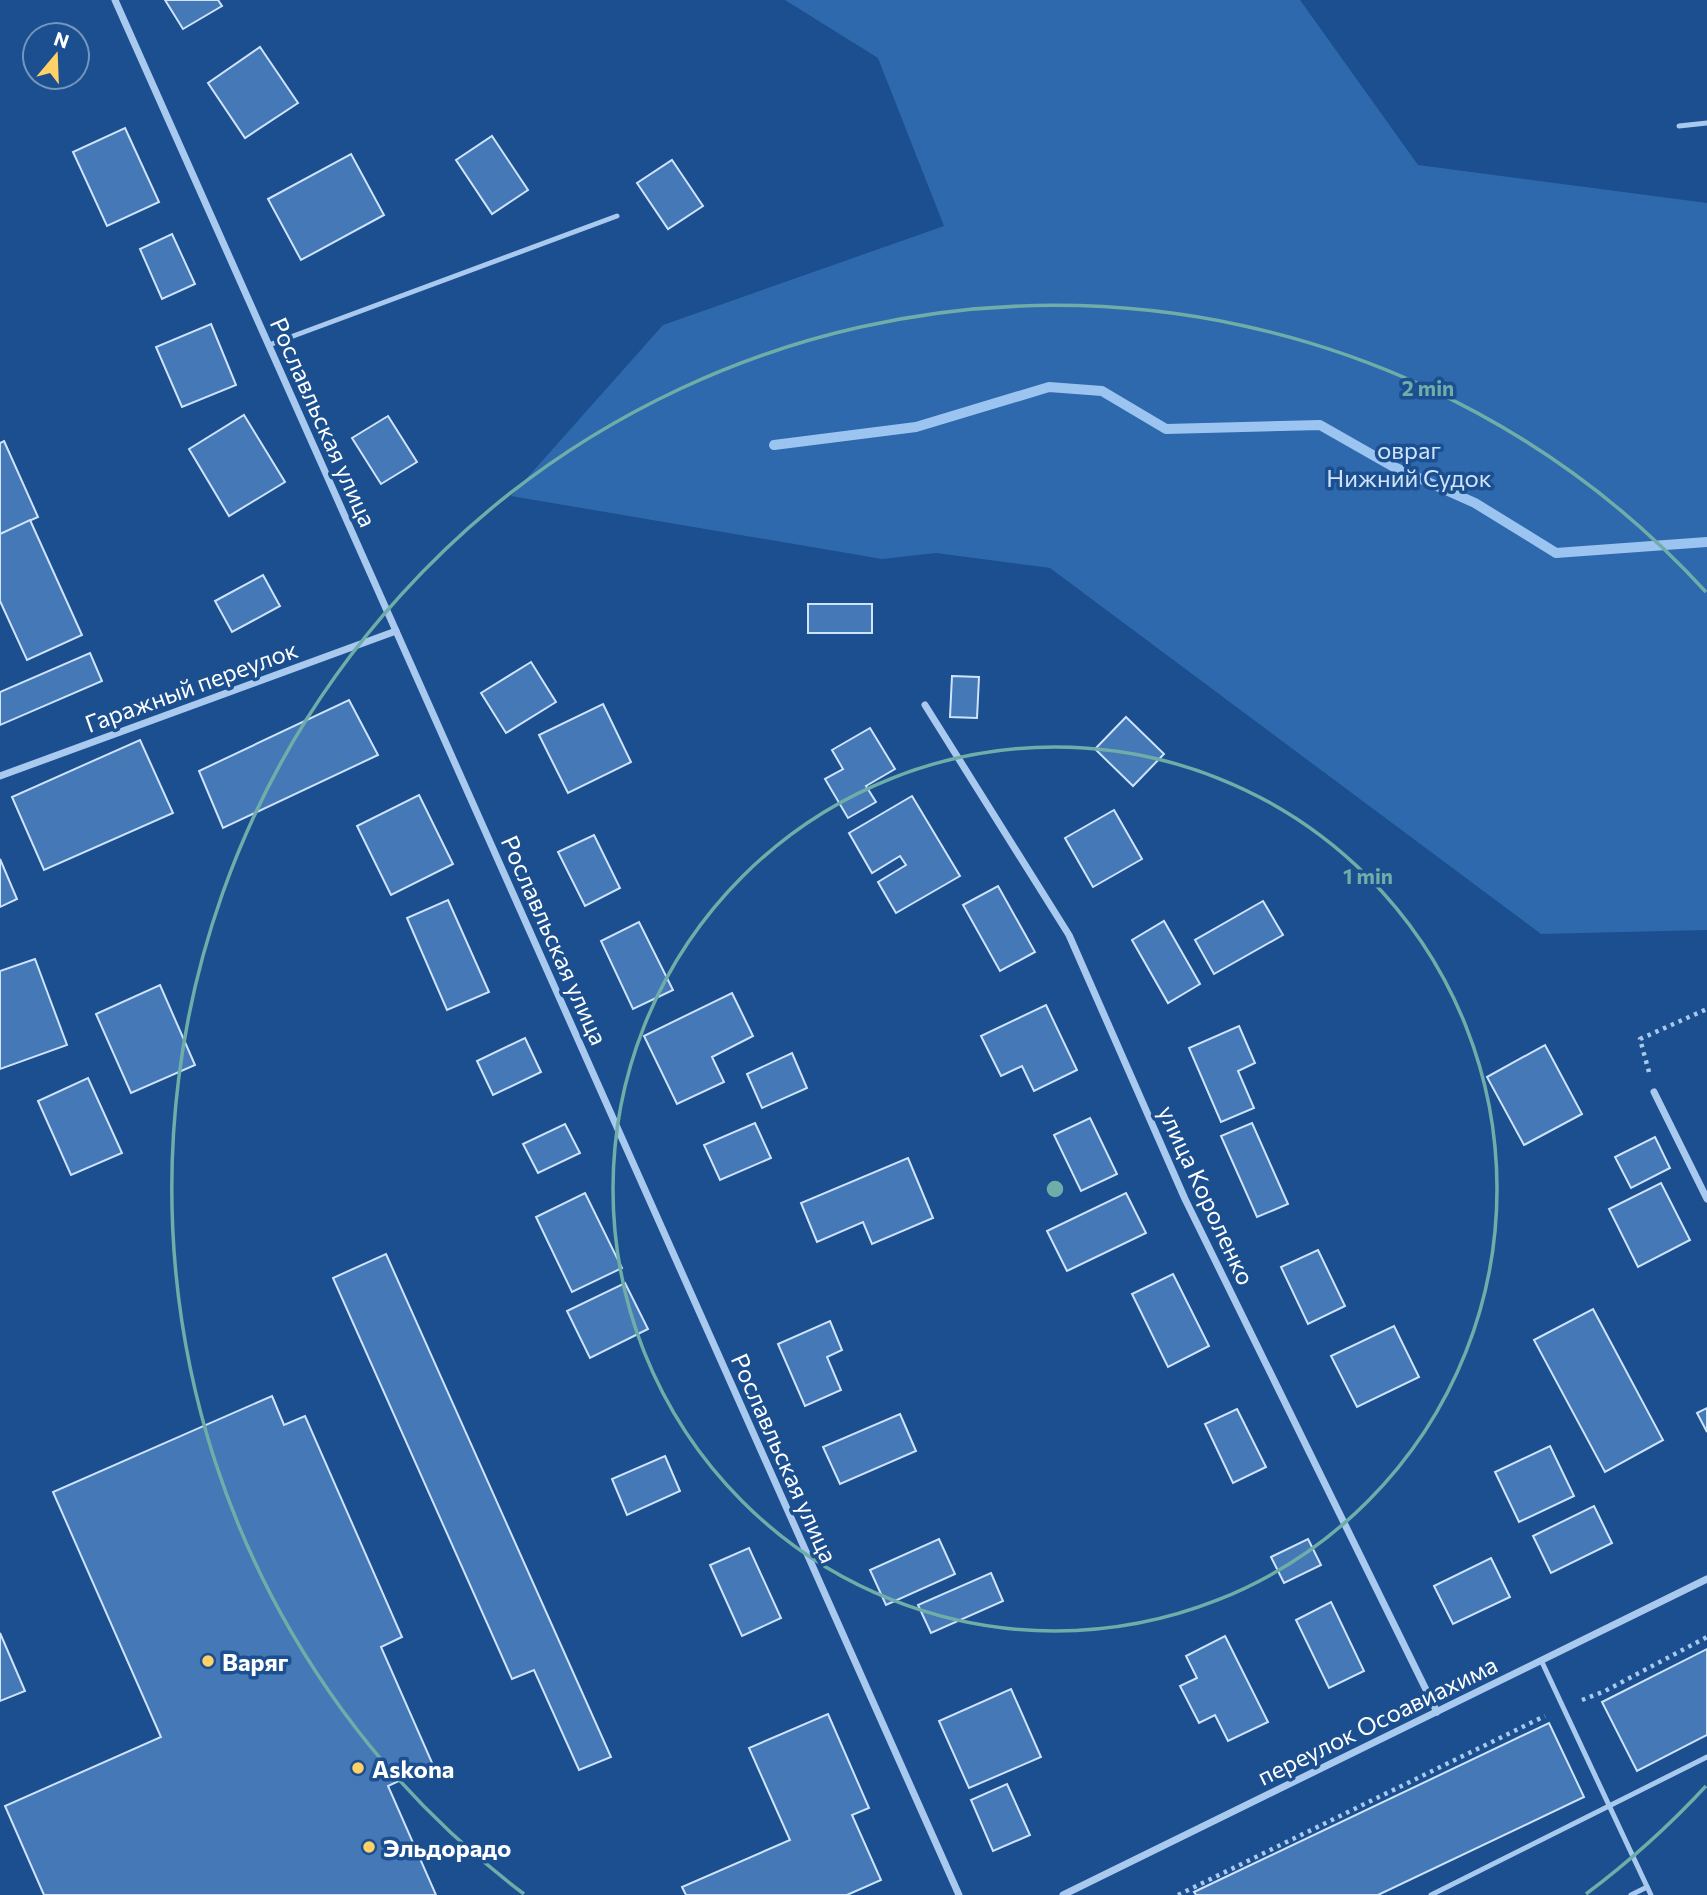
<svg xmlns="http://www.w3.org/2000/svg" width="1707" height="1895" font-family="Commissioner,sans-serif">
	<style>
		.green { fill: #2e69ad }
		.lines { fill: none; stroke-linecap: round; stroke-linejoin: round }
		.stream { stroke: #9cc4f0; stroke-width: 10 }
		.building { fill: #4478b7; stroke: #cfe3fa; stroke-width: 2 }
		.path { stroke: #a9c9ee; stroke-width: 4.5; stroke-dasharray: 3.5 5; stroke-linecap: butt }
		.lane { stroke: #a9c9ee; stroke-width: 5 }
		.street { stroke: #a9c9ee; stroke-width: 7 }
		.ring { fill: none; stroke: #6fada8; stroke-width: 3.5 }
		.poi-dot { fill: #ffd166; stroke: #1b4f8f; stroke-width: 2.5 }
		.labels { text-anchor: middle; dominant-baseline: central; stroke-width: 7; stroke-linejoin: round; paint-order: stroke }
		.street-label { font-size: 24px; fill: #fff; stroke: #1b4f8f }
		.park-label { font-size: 24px; fill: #cfe3fa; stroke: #1b4f8f }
		.poi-label { font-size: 24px; font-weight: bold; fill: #fff; stroke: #1b4f8f; text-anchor: start }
		.centre { fill: #6fada8; stroke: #1b4f8f; stroke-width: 3.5 }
		.ring-label { font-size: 21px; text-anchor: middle; font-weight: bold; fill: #6fada8; stroke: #1b4f8f; stroke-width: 7; stroke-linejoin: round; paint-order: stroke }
	</style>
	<rect width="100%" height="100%" fill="#1b4f8f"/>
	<path class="green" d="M785 0H1300L1418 165 1707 203V930L1541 934 1050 568 936 553 882 559 511 496 663 325 944 226 878 58Z"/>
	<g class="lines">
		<path class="stream" d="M774 445 916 427 1049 387 1102 391 1166 429 1320 425 1392 466 1475 503 1556 553 1707 542"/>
	</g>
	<g class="building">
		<path d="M165 0H218L222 6 183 29Z"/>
		<path d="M260 47 298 103 245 138 208 83Z"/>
		<path d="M125 128 159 202 107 226 73 152Z"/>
		<path d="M492 136 528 190 492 214 456 160Z"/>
		<path d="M351 154 384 215 301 260 268 199Z"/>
		<path d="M672 160 703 206 668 229 637 183Z"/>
		<path d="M172 234 195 284 162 299 140 249Z"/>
		<path d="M211 324 236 385 182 407 156 347Z"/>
		<path d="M244 415 285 482 229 516 189 449Z"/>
		<path d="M388 416 417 462 381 484 352 438Z"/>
		<path d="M4 441 38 517 0 534V443Z"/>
		<path d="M30 520 82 635 27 660 0 601V534Z"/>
		<path d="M263 575 280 606 232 632 215 601Z"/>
		<rect x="808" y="604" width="64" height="29"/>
		<path d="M90 653 102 681 0 725V692Z"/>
		<path d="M531 662 556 702 506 733 481 693Z"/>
		<path d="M952 676 979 677 977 718 950 717Z"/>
		<path d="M349 700 378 755 223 828 199 771Z"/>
		<path d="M603 704 631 762 568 793 539 735Z"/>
		<path d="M1126 717 1164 754 1133 786 1095 749Z"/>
		<path d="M870 728 895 769 866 786 876 802 848 818 825 779 843 769 832 750Z"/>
		<path d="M140 740 173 813 44 870 12 797Z"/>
		<path d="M419 795 453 864 391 895 357 826Z"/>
		<path d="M912 796 960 876 896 913 878 882 906 865 900 856 872 873 849 833Z"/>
		<path d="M1114 810 1142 859 1093 887 1065 838Z"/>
		<path d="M594 835 620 888 585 906 558 852Z"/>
		<path d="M0 859 17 899 0 907Z"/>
		<path d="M998 886 1035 952 1000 971 963 905Z"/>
		<path d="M448 900 489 992 447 1010 407 918Z"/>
		<path d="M1263 901 1283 935 1214 974 1195 940Z"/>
		<path d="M1164 921 1200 984 1168 1003 1132 940Z"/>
		<path d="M639 922 673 990 633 1009 601 941Z"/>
		<path d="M35 959 67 1045 0 1069V971Z"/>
		<path d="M160 985 195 1065 131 1093 96 1014Z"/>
		<path d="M732 993 753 1036 712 1057 724 1082 677 1104 644 1036Z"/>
		<path d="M1046 1005 1077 1070 1034 1091 1022 1066 1001 1076 981 1036Z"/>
		<path d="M1239 1026 1255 1063 1238 1071 1254 1108 1221 1122 1189 1048Z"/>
		<path d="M525 1038 541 1072 493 1095 477 1061Z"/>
		<path d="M1545 1045 1582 1114 1524 1145 1487 1077Z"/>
		<path d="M792 1053 807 1088 762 1108 747 1074Z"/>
		<path d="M88 1078 122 1153 71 1175 38 1101Z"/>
		<path d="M1090 1118 1117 1174 1081 1191 1054 1135Z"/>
		<path d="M755 1123 771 1158 720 1180 704 1145Z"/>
		<path d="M1252 1123 1288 1204 1257 1217 1221 1136Z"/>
		<path d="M565 1124 580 1153 538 1173 523 1144Z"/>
		<path d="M1655 1137 1670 1168 1631 1188 1615 1157Z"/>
		<path d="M908 1158 933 1218 872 1244 863 1222 817 1242 801 1203Z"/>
		<path d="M1661 1183 1690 1240 1638 1267 1609 1209Z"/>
		<path d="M585 1193 622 1268 572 1292 536 1217Z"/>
		<path d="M1126 1193 1146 1233 1067 1271 1047 1231Z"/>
		<path d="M1318 1250 1345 1306 1308 1324 1281 1267Z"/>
		<path d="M386 1254 611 1757 579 1770 534 1670 512 1679 333 1278Z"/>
		<path d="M1173 1274 1209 1346 1168 1367 1132 1294Z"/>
		<path d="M625 1283 648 1329 590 1358 567 1311Z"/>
		<path d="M1593 1309 1663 1440 1605 1472 1534 1340Z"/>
		<path d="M830 1321 842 1350 827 1357 841 1390 805 1406 778 1344Z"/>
		<path d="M1394 1326 1419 1377 1357 1407 1331 1356Z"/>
		<path d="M272 1396 284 1425 305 1416 402 1637 381 1647 433 1765 388 1786 436 1895H44L5 1806 161 1737 53 1492Z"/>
		<path d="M1707 1408V1432L1697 1413Z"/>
		<path d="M1237 1409 1266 1467 1233 1483 1205 1424Z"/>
		<path d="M900 1414 916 1451 840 1484 823 1447Z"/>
		<path d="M1550 1446 1574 1496 1519 1522 1495 1472Z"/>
		<path d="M665 1456 680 1491 627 1515 612 1479Z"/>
		<path d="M1594 1506 1612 1543 1551 1573 1533 1536Z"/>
		<path d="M939 1539 955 1574 886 1605 870 1570Z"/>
		<path d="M1308 1539 1321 1565 1284 1583 1271 1557Z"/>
		<path d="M749 1548 781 1618 742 1636 710 1565Z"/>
		<path d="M1491 1558 1510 1597 1453 1624 1434 1586Z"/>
		<path d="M991 1573 1003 1601 931 1633 918 1605Z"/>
		<path d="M1331 1602 1364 1671 1329 1688 1296 1620Z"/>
		<path d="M0 1633 25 1691 0 1701Z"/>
		<path d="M1225 1636 1268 1722 1228 1741 1215 1715 1199 1723 1180 1686 1197 1678 1186 1656Z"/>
		<path d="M1707 1649V1735L1637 1771 1602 1702Z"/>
		<path d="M1011 1689 1041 1757 969 1788 939 1721Z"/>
		<path d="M828 1714 869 1808 852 1815 881 1880 847 1895H686L682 1887 790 1840 749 1748Z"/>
		<path d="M1549 1723 1584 1797 1378 1895H1196L1194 1892Z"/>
		<path d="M1007 1784 1030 1835 993 1851 971 1800Z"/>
	</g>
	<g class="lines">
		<g class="path">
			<path d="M1649 1072 1640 1039 1707 1009"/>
			<path d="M1582 1700 1605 1691 1707 1637"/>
			<path d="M1178 1895 1545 1716"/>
		</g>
		<g class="lane">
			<path d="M1679 126 1707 123"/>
			<path d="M269 345 617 216"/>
			<path d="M1541 1660 1651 1895"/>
			<path d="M1431 1895 1707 1757"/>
			<path d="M1631 1895 1647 1887"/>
		</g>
		<g class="street">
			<path d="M115 0 959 1895"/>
			<path d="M925 705 1069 935 1185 1199 1437 1712"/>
			<path d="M0 776 396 631"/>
			<path d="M1654 1092 1707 1199"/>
			<path d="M1063 1895 1707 1579"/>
		</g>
	</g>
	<g class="ring">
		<circle cx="1055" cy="1189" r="442"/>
		<path d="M1706 1786A883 883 0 0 1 1586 1894M524 1894A883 883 0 1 1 1706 592"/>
	</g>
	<g class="poi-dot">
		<circle cx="208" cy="1661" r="7"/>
		<circle cx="358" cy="1768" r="7"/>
		<circle cx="369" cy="1847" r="7"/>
	</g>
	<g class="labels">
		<g class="street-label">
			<text transform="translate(324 422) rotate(66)">Рославльская улица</text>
			<text transform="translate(191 686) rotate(-20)">Гаражный переулок</text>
			<text transform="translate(555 940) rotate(66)">Рославльская улица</text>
			<text transform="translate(1207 1195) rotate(65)">улица Короленко</text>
			<text transform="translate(785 1458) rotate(66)">Рославльская улица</text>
			<text transform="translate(1377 1720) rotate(-26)">переулок Осоавиахима</text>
		</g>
		<g class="park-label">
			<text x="1409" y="449">овраг<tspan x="1409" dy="28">Нижний Судок</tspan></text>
		</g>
		<g class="poi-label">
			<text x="222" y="1661">Варяг</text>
			<text x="372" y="1768">Askona</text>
			<text x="383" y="1847">Эльдорадо</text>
		</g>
	</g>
	<circle cx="1055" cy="1189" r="10" class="centre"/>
	<g class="ring-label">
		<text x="1428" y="396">2 min</text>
		<text x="1368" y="884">1 min</text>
	</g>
	<g transform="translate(56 56) rotate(19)"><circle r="33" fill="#1b4f8f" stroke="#7695bc" stroke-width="2"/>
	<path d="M0-5L12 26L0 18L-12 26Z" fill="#ffd166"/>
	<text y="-10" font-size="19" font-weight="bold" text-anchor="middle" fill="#ffffff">N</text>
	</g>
</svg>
